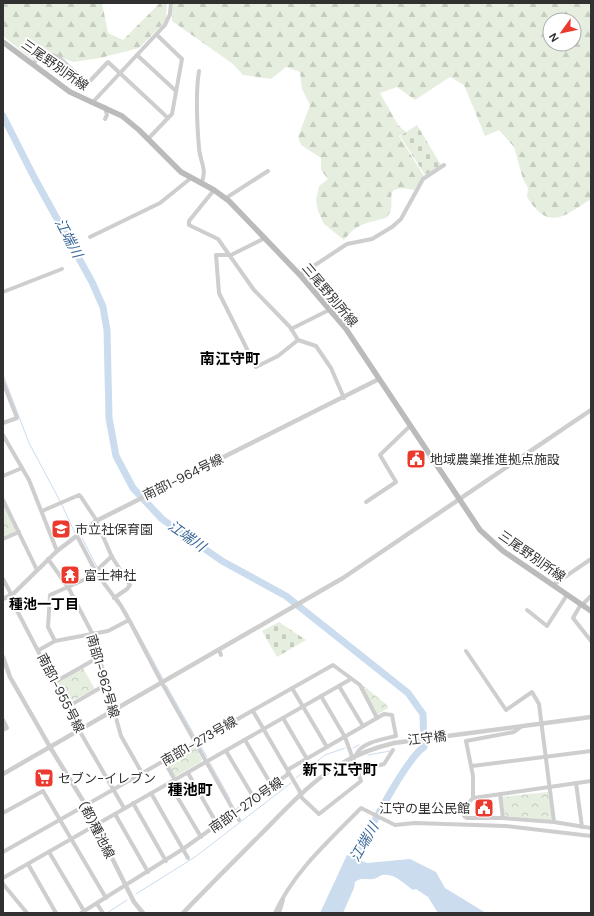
<svg xmlns="http://www.w3.org/2000/svg" width="594" height="916" font-family="'DM Sans','Noto Sans JP',sans-serif">
	<style>
		.forest { fill: url(#forest-firs); fill-rule: evenodd }
		.cemetery { fill: url(#cemetery-stones) }
		.park { fill: url(#park-crowns) }
		.water { fill: #cadcee }
		.lines { fill: none; stroke-linecap: round; stroke-linejoin: round }
		.stream { stroke: #cadcee; stroke-width: 1 }
		.river { stroke: #cadcee; stroke-width: 7 }
		.minor { stroke: #cecece; stroke-width: 4 }
		.tertiary { stroke: #cecece; stroke-width: 4.5 }
		.secondary { stroke: #bbb; stroke-width: 5.5 }
		.labels { text-anchor: middle; dominant-baseline: central; stroke-width: 4; stroke-linejoin: round; paint-order: stroke }
		.street-label { font-size: 13px; fill: #313131; stroke: #fff }
		.poi-label { font-size: 13px; fill: #313131; stroke: #fff; text-anchor: start }
		.water-label { font-size: 14px; font-style: italic; fill: #3a6797; stroke: #fff }
		.neighbourhood-label { font-size: 14px; font-weight: bold; fill: #000; stroke: #fff }
		.quarter-label { font-size: 15px; font-weight: bold; fill: #000; stroke: #fff }
	</style>
	<defs>
		<pattern id="forest-firs" width="22" height="20" patternUnits="userSpaceOnUse"><rect width="22" height="20" fill="#e5eedf"/><path d="M5 1l3.5 6h-7zM16 11l3.5 6h-7z" fill="#c5cdc0"/></pattern>
		<pattern id="cemetery-stones" width="16" height="16" patternUnits="userSpaceOnUse"><rect width="16" height="16" fill="#e5eedf"/><path d="M2 7V4a2 2 0 0 1 4 0v3zM10 15v-3a2 2 0 0 1 4 0v3z" fill="#c5cdc0"/></pattern>
		<pattern id="park-crowns" width="20" height="18" patternUnits="userSpaceOnUse"><rect width="20" height="18" fill="#e5eedf"/><path d="M2 6a3 3 0 1 1 6 0M12 15a3 3 0 1 1 6 0" fill="none" stroke="#c5cdc0"/></pattern>
	</defs>
	<rect width="100%" height="100%" fill="#fff"/>
	<g class="forest">
		<path d="M3 3H102L108 33 123 40 160 3H167L166 21 139 48 100 58 74 62 47 53 34 61 3 36Z"/>
		<path d="M173 3H591V199C564 216 549 232 527 197L528 188 523 179 514 147 499 130 485 136 464 85 450 77 415 100 397 87 380 93 398 125 406 132 399 136 424 176 414 190C376 183 401 204 386 218 367 223 357 223 344 240L324 224 318 211 316 200 319 186 328 179 321 170V158L301 145 298 137 310 105 302 89 300 72 286 67 271 79 243 75 233 64 172 21ZM550 20H574V44H550Z"/>
	</g>
	<g class="cemetery">
		<path d="M417 125 441 165 425 175 400 136Z"/>
		<path d="M279 622 306 640 277 657 262 631Z"/>
	</g>
	<g class="park">
		<path d="M3 504 16 530 15 532 3 537Z"/>
		<path d="M83 668 95 689 67 703 58 682Z"/>
		<path d="M361 684 386 704 388 708 377 715Z"/>
		<path d="M193 747H195L202 759 201 762 176 776H174L167 764V761Z"/>
		<path d="M548 792 552 819 550 820 505 816 502 797Z"/>
	</g>
	<path class="water" d="M347 855 367 863 410 859 436 872 445 888 486 913H438L428 897 416 889 413 890C404 884 395 873 382 875 379 876 376 879 373 879 366 880 361 877 355 882L354 888 343 913H320Z"/>
	<g class="lines">
		<g class="stream">
			<path d="M3 375 29 443 60 501"/>
			<path d="M62 505 75 533"/>
			<path d="M82 538 97 567"/>
			<path d="M118 598 129 616"/>
			<path d="M131 620 163 679"/>
			<path d="M166 685 197 740"/>
			<path d="M200 745 207 757"/>
			<path d="M353 748 359 745"/>
			<path d="M368 755 390 751"/>
			<path d="M210 763 230 799"/>
			<path d="M296 778 325 755 345 748"/>
			<path d="M136 894 195 857 291 783"/>
			<path d="M107 913 127 900"/>
		</g>
		<path class="river" d="M3 116 35 179 92 282 103 307 107 330 109 418 116 456 133 488 162 519 222 561 286 596 408 693 423 714 424 747C405 759 364 841 351 865"/>
		<g class="minor">
			<path d="M137 55 176 91"/>
			<path d="M32 64C60 38 67 75 89 82L108 62 168 118 172 114 182 59 157 35"/>
			<path d="M199 71C195 96 197 124 199 148 200 162 208 170 201 184"/>
			<path d="M92 103 165 25 170 14 171 3"/>
			<path d="M105 107 107 115 105 119"/>
			<path d="M148 139 168 118"/>
			<path d="M214 190 189 221V225L218 239 254 290 290 327 298 340 316 346 331 368 344 398"/>
			<path d="M226 198 268 171"/>
			<path d="M90 237 160 203 191 178"/>
			<path d="M265 238 231 255H216L219 293 256 367 278 356 298 340"/>
			<path d="M300 275 347 244 372 239 392 227 401 219 423 179 444 165"/>
			<path d="M3 292 62 269"/>
			<path d="M291 329 331 309"/>
			<path d="M3 382 17 418 3 423"/>
			<path d="M3 435 29 480 57 551"/>
			<path d="M3 476 22 468"/>
			<path d="M3 500 37 570"/>
			<path d="M366 502 396 482 380 455 410 426"/>
			<path d="M42 511 79 495 81 497 95 518 112 557 130 585 127 589 114 598"/>
			<path d="M3 539 19 532"/>
			<path d="M48 559 68 587 93 635 121 736 142 773"/>
			<path d="M96 571 112 556"/>
			<path d="M3 579 10 592 11 599 79 730 124 808"/>
			<path d="M553 585 591 559"/>
			<path d="M581 604 573 618 591 641"/>
			<path d="M582 605 591 596"/>
			<path d="M527 610 547 626 567 595"/>
			<path d="M129 620 162 683 239 820"/>
			<path d="M55 641 48 627 50 595 97 574"/>
			<path d="M39 650 55 641 108 631 129 620 121 606 97 574 77 536"/>
			<path d="M219 650 221 655"/>
			<path d="M466 651 506 710 532 692 539 704 554 822"/>
			<path d="M55 682 99 657"/>
			<path d="M339 686 363 726"/>
			<path d="M292 688 327 747"/>
			<path d="M67 707 107 684"/>
			<path d="M253 711 299 790 302 798 319 814 361 781 345 737 321 696"/>
			<path d="M283 718 307 759"/>
			<path d="M3 720 7 728 3 730"/>
			<path d="M245 740 272 786"/>
			<path d="M226 751 254 798"/>
			<path d="M164 761 175 780"/>
			<path d="M472 766 591 751"/>
			<path d="M358 771 384 764 393 750"/>
			<path d="M188 773 217 824"/>
			<path d="M591 781 473 798 463 809 464 816 467 818H503L554 822 591 828"/>
			<path d="M169 783 201 837"/>
			<path d="M576 783 582 827"/>
			<path d="M151 793 188 858"/>
			<path d="M500 794 503 818"/>
			<path d="M473 798V776L466 741 514 732 522 726"/>
			<path d="M133 803 166 861"/>
			<path d="M3 813 43 791 106 898"/>
			<path d="M115 814 148 872"/>
			<path d="M3 852 333 665 360 685 377 718"/>
			<path d="M49 852 84 911"/>
			<path d="M28 864 56 913"/>
			<path d="M3 878 351 679"/>
			<path d="M3 884 27 913"/>
			<path d="M97 904 103 913"/>
			<path d="M81 913 183 849 287 775 289 769 384 714 392 715 396 736C384 739 361 742 356 755"/>
			<path d="M275 913C294 871 329 841 361 808L395 825 415 823 505 826 591 836"/>
			<path d="M279 913 283 900"/>
		</g>
		<g class="tertiary">
			<path d="M3 599 13 594 57 551 96 521 379 379"/>
			<path d="M3 657 10 677 50 747 85 804 134 902 143 913"/>
			<path d="M3 774 343 578 591 410"/>
			<path d="M183 913C208 887 233 862 258 837 302 793 330 758 394 743L591 717"/>
		</g>
		<path class="secondary" d="M3 42 70 92 122 116 139 130 181 172 214 190 229 201 300 275 346 329 480 530 503 551 591 611"/>
	</g>
	<defs>
		<g id="civic-square" transform="scale(1)"><rect x="-9" y="-9" width="18" height="18" rx="4" fill="#ec392e" stroke="#fff"/><path d="M-.6-6.5H3V-4.5H.6V-3L4-1V1h2V6H-6V1h2V-1L-.6-3ZM-1.2 2.5V6h2.4V2.5Z" fill="#fff"/></g>
		<g id="school-square" transform="scale(1)"><rect x="-9" y="-9" width="18" height="18" rx="4" fill="#ec392e" stroke="#fff"/><path d="M0-5L7-2L0 1L-7-2ZM-4 1L0 2.5L4 1V4Q0 6-4 4Z" fill="#fff"/></g>
		<g id="temple-square" transform="scale(1)"><rect x="-9" y="-9" width="18" height="18" rx="4" fill="#ec392e" stroke="#fff"/><path d="M0-6L5-2H3V0L6.5 2.5H4V6H1.5V3h-3V6H-4V2.5H-6.5L-3 0V-2H-5Z" fill="#fff"/></g>
		<g id="supermarket-square" transform="scale(1)"><rect x="-9" y="-9" width="18" height="18" rx="4" fill="#ec392e" stroke="#fff"/><path d="M-6-5.5h2.5l.6 2H6L4.5 2H-2.5L-4.4-4H-6ZM-1.5 3.2a1.3 1.3 0 1 0 .1 0ZM3 3.2a1.3 1.3 0 1 0 .1 0Z" fill="#fff"/></g>
	</defs>
	<g fill-rule="evenodd">
		<use href="#civic-square" x="416" y="459"/>
		<use href="#school-square" x="61" y="529"/>
		<use href="#temple-square" x="70" y="575"/>
		<use href="#supermarket-square" x="44" y="778"/>
		<use href="#civic-square" x="484" y="808"/>
	</g>
	<g class="labels">
		<g class="street-label">
			<text transform="translate(55 65) rotate(35)">三尾野別所線</text>
			<text transform="translate(330 295) rotate(50)">三尾野別所線</text>
			<text transform="translate(183 477) rotate(-26)">南部1-964号線</text>
			<text transform="translate(532 556) rotate(35)">三尾野別所線</text>
			<text transform="translate(103 676) rotate(74)">南部1-962号線</text>
			<text transform="translate(61 693) rotate(63)">南部1-955号線</text>
			<text transform="translate(427 738) rotate(-7)">江守橋</text>
			<text transform="translate(199 741) rotate(-30)">南部1-273号線</text>
			<text transform="translate(246 805) rotate(-35)">南部1-270号線</text>
			<text transform="translate(97 830) rotate(63)">(都)種池線</text>
		</g>
		<g class="poi-label">
			<text x="430" y="459">地域農業推進拠点施設</text>
			<text x="75" y="529">市立社保育園</text>
			<text x="84" y="575">富士神社</text>
			<text x="58" y="778">セブン-イレブン</text>
			<text x="470" y="808" text-anchor="end">江守の里公民館</text>
		</g>
		<g class="water-label">
			<text transform="translate(69 238) rotate(62)">江端川</text>
			<text transform="translate(187 536) rotate(35)">江端川</text>
			<text transform="translate(364 842) rotate(-60)">江端川</text>
		</g>
		<g class="neighbourhood-label">
			<text x="44" y="604">種池一丁目</text>
		</g>
		<g class="quarter-label">
			<text x="230" y="359">南江守町</text>
			<text x="340" y="770">新下江守町</text>
			<text x="190" y="790">種池町</text>
		</g>
	</g>
	<rect width="594" height="916" fill="none" stroke="#313131" stroke-width="8"/>
	<g transform="translate(562 32) rotate(237)"><circle r="19" fill="#ffffff" stroke="#adadad"/>
	<path d="M0-3L7 15L0 10L-7 15Z" fill="#ec392e"/>
	<text y="-6" font-size="11" font-weight="bold" text-anchor="middle" fill="#313131">N</text>
	</g>
</svg>
